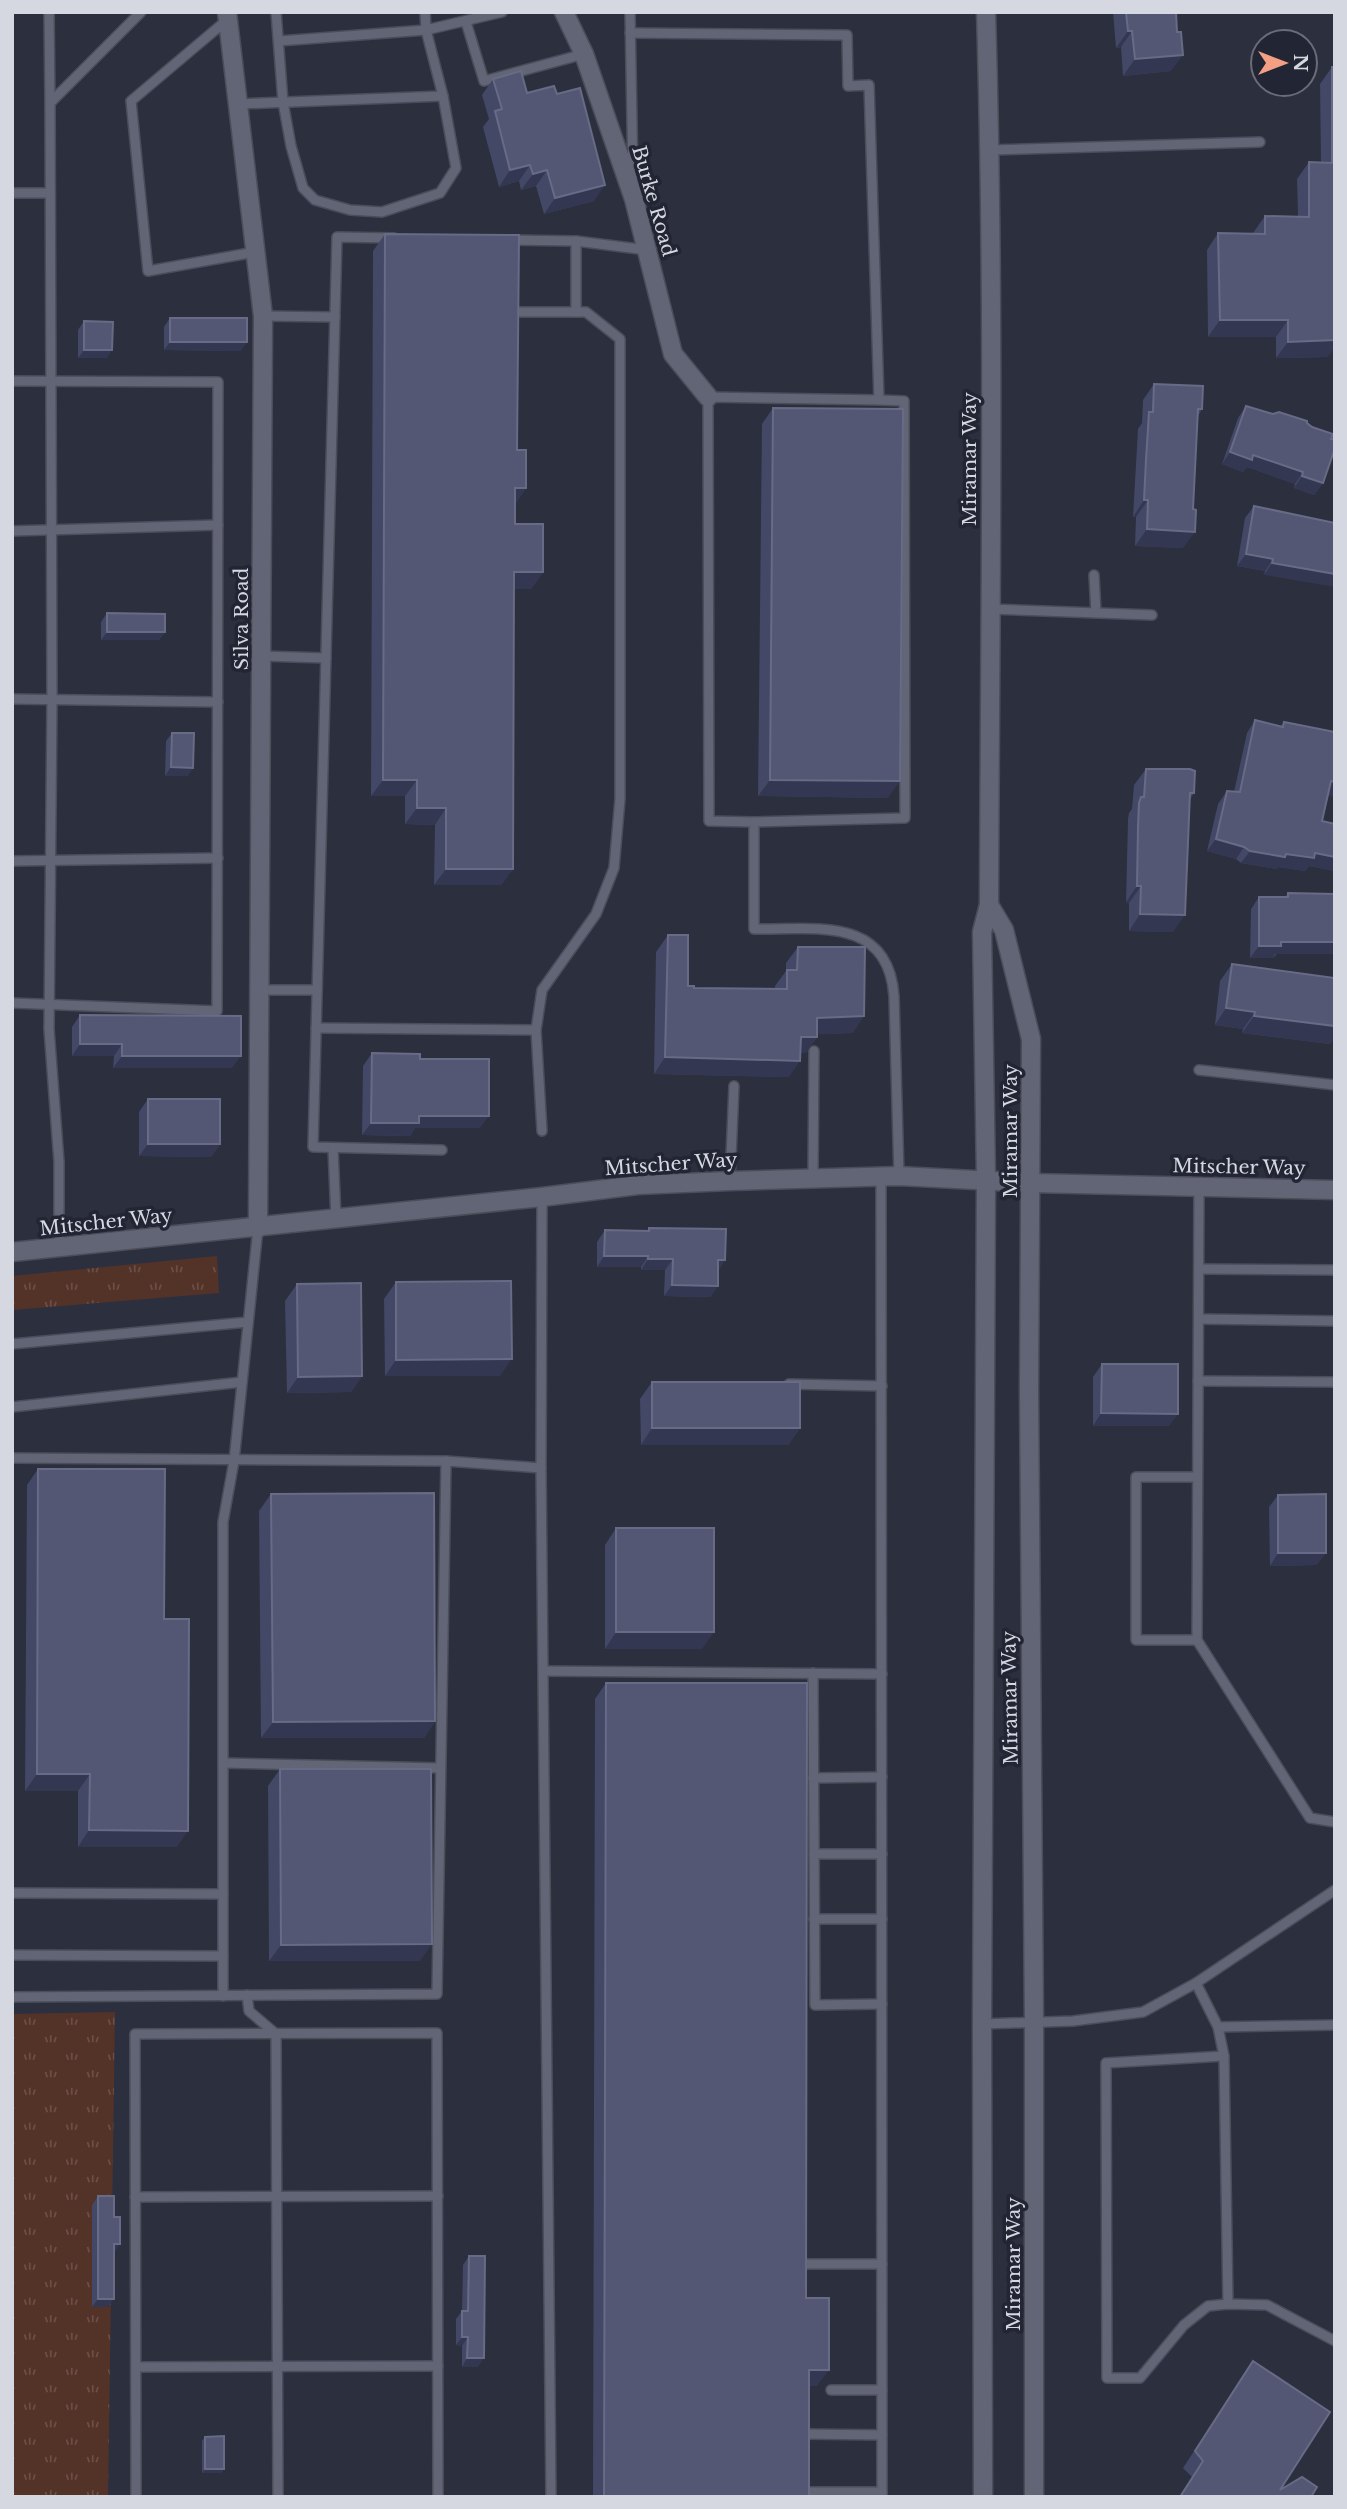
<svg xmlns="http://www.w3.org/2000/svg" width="1347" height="2509" font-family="'Libre Baskerville',serif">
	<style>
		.grass { fill: url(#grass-tufts) }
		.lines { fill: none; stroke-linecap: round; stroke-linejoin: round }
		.lane-casing { stroke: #4b4d59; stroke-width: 12 }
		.street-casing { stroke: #4b4d59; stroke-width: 21 }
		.secondary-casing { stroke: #4b4d59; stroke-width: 21 }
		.lane { stroke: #626576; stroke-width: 9 }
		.street { stroke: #626576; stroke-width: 18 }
		.secondary { stroke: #626576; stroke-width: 18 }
		.wall { fill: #434866 }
		.shaded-wall { fill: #333751 }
		.building { fill: #535773; stroke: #676b85; stroke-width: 2 }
		.labels { text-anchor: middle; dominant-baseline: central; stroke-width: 7; stroke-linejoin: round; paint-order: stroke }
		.street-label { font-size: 19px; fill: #d5d7e1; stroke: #222533 }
	</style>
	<defs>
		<pattern id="grass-tufts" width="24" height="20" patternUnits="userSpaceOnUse" patternTransform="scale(1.75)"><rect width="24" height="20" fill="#533228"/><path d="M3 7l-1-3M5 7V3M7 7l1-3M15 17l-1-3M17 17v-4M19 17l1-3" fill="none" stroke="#6b4f47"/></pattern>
	</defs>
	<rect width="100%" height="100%" fill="#2c2f3e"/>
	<g class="grass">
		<path d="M217 1256 219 1293 12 1310V1276Z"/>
		<path d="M115 2012 108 2497H12V2014Z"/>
	</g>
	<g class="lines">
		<g class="lane-casing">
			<g id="lane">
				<path d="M49 12 50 103"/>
				<path d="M276 12 283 102 291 146 303 188 315 200 350 210 382 212 440 193 456 168 443 96 426 30 425 12"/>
				<path d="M630 12 633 178"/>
				<path d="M227 20 131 101 148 271 255 252"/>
				<path d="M466 22 484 81 584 54"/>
				<path d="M630 33 847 35 848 86 869 85 879 400 708 397 709 821 754 822V929C814 930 888 915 894 996L899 1176"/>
				<path d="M279 41 426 30 502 12"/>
				<path d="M238 104 443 96"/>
				<path d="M990 150 1260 142"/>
				<path d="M12 193H50"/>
				<path d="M394 238 337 237 313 1147 442 1150"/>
				<path d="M509 240 576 241 647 250"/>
				<path d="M576 241V312"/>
				<path d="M521 312H586L620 339V799L614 868 596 914 542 990 536 1030 542 1131"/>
				<path d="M263 316 335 317"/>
				<path d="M12 381 218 382 217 1011 12 1003"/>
				<path d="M12 531 218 525"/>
				<path d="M1094 575 1096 613"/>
				<path d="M990 609 1152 615"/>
				<path d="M262 656 326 658"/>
				<path d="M12 699 218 702"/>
				<path d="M754 822 905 818 904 401 879 400"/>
				<path d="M12 861 218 858"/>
				<path d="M261 990H317"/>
				<path d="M316 1028 536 1030"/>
				<path d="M1199 1070 1335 1085"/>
				<path d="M333 1148 336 1219"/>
				<path d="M881 1176 882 2497"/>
				<path d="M813 1178 814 1051"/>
				<path d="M730 1181 734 1086"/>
				<path d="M1199 1188 1197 1640 1310 1818 1335 1822"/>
				<path d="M542 1197 541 1468 551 2497"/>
				<path d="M59 1247V1162L49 1029 52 699 50 103 141 12"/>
				<path d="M1199 1269 1335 1270"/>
				<path d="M1199 1319 1335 1321"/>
				<path d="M12 1344 248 1322"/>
				<path d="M1198 1381 1335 1382"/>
				<path d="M789 1384 882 1386"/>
				<path d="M12 1407 242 1382"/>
				<path d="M12 1458 446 1461 541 1468"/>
				<path d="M1197 1477H1136V1640H1197"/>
				<path d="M543 1671 882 1674"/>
				<path d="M813 1673 815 2005 882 2004"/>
				<path d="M223 1763 440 1768"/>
				<path d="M813 1778 882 1777"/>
				<path d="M814 1854H882"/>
				<path d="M12 1893 223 1894"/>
				<path d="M814 1919H882"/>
				<path d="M12 1955 223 1956"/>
				<path d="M1196 1983 1218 2027 1224 2056 1228 2304"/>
				<path d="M247 1995 249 2011 276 2034 278 2497"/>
				<path d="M223 1996V1522L234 1461 258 1228"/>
				<path d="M12 1997 437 1994 446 1461"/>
				<path d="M982 2024 1073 2021 1143 2012 1196 1983 1335 1890"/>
				<path d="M1218 2027 1335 2025"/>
				<path d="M1224 2056 1106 2063 1107 2378H1140L1184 2325 1208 2306 1228 2304 1267 2305 1335 2341"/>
				<path d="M135 2197 438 2196"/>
				<path d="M804 2264H882"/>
				<path d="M136 2367 438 2366"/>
				<path d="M831 2390H882"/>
				<path d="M806 2434 882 2435"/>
				<path d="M805 2492H882"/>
				<path d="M136 2497 135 2034 437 2033 438 2497"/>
			</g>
		</g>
		<g class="street-casing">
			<g id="street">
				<path d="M227 12 263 316 258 1228"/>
				<path d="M564 12 584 54 634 199 673 354 708 397"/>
			</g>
		</g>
		<g class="secondary-casing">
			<g id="secondary">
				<path d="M989 905 1004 930 1031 1039 1029 1390 1034 2024V2497"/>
				<path d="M12 1252 542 1197 638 1185 730 1181 899 1176 1031 1183 1335 1190"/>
				<path d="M983 2497 982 2024 986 1179 982 932 989 905C990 608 995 310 986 12"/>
			</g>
		</g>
		<use href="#lane" class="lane"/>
		<use href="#street" class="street"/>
		<use href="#secondary" class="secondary"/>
	</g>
	<g class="wall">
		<path d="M1113 12H1176L1171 71 1123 76 1121 47 1116 48Z"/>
		<path d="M1332 67H1335L1328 357 1276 358V337H1208L1207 250 1218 233H1253L1265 216 1298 217 1297 179 1309 162H1321L1320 84Z"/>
		<path d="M493 79 527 93 594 201 544 214 536 186 521 190 519 181 499 187 483 127 489 119 482 95Z"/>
		<path d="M385 234 517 450 526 488 515 504V524L543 572 531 589H514L513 869 501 885H434L435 825 405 824V796H371L373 251Z"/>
		<path d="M170 318 241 351 164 350V327Z"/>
		<path d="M84 321 107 358H78V330Z"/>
		<path d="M1154 384 1202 409 1198 416 1193 509 1183 548 1135 546 1136 517H1133L1138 429 1142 423 1143 400Z"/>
		<path d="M1246 406 1307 423 1331 439 1323 483 1314 495 1294 488 1295 484 1247 467 1243 472 1222 464 1238 418Z"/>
		<path d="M773 408 888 798 758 796 762 424Z"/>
		<path d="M1254 506 1335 523 1264 575 1265 571 1237 566 1245 518Z"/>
		<path d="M107 613 165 632 159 640H101V622Z"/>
		<path d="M1255 720 1281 726 1284 722 1335 732V797L1328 795 1322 821 1335 824V871L1309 866 1305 871 1278 867 1277 869 1241 863 1236 859 1207 851 1218 804 1227 791 1234 792 1247 733Z"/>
		<path d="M172 733 188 776H165L166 741Z"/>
		<path d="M1146 769 1194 793 1190 799 1173 932 1129 931V903L1126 902 1128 819 1129 813 1132 809 1134 785Z"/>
		<path d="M1288 893 1335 894 1273 958H1250L1251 909 1259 897H1285Z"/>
		<path d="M668 935 688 986 694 988 775 989V986L786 971V963L798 947 853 1033 817 1034V1037L806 1053H801L789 1077 654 1074 656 952Z"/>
		<path d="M1232 964 1335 978V1041H1332L1330 1044 1242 1033 1243 1029 1215 1025 1220 981Z"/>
		<path d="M80 1015 232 1068H113L114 1056H72V1027Z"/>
		<path d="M372 1053 420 1059 480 1128H415L410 1136 362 1135 363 1066Z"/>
		<path d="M148 1099 220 1144 211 1157 139 1156V1112Z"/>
		<path d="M649 1228 725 1260 718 1271V1286L710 1297 664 1296 665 1270H641V1267H597V1242L605 1230 647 1231Z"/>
		<path d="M396 1282 500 1376H385L384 1299Z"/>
		<path d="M297 1284 362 1376 351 1392 287 1393 285 1301Z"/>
		<path d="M1102 1364 1169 1426H1093V1377Z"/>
		<path d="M652 1382 800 1428 788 1445H641L640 1399Z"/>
		<path d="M38 1469 164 1619 177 1847H78V1791H25L27 1485Z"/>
		<path d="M271 1494 435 1721 424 1738H261L259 1511Z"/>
		<path d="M1278 1495 1317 1565 1270 1566 1269 1507Z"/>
		<path d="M616 1528 702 1649H605V1545Z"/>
		<path d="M606 1683 806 2298 817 2386H809V2497H593L595 1699Z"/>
		<path d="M280 1769 420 1961H269L268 1786Z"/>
		<path d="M98 2196 114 2253 108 2307H92V2205Z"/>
		<path d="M469 2256 478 2367H462V2346L456 2345V2319L462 2311 463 2265Z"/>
		<path d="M1253 2361 1280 2490 1311 2497H1179L1192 2477 1183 2468Z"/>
		<path d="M205 2437 224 2469 221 2473H202V2441Z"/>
	</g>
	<g class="shaded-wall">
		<path d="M1128 31H1132L1121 47 1116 48Z"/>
		<path d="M1183 55 1171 71 1123 76 1135 59Z"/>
		<path d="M530 165 519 181 499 187 510 170Z"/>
		<path d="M547 170 536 186 521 190 533 174Z"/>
		<path d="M605 185 594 201 544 214 555 198Z"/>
		<path d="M1220 320H1288L1276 337H1208Z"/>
		<path d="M1335 340V347L1328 357 1276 358 1288 342Z"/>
		<path d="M170 342H247L241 351 164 350Z"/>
		<path d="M84 350H112L107 358H78Z"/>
		<path d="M1230 452 1253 455 1303 472 1295 484 1247 467 1243 472 1222 464Z"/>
		<path d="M1302 476 1323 483 1314 495 1294 488Z"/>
		<path d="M515 488H526L515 505Z"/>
		<path d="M1144 500H1148L1136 517H1133Z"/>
		<path d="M1147 529 1195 532 1183 548 1135 546Z"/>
		<path d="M1246 554 1273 559 1265 571 1237 566Z"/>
		<path d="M1272 563 1335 574V587L1264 575Z"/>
		<path d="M514 572H543L531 589H502Z"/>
		<path d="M107 632H165L159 640H101Z"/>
		<path d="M171 767 193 768 188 776H165Z"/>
		<path d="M383 780H417L405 796H371Z"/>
		<path d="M770 780 900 781 888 798 758 796Z"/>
		<path d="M1331 781 1335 782V797L1322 794Z"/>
		<path d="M417 808H446L435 825 405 824Z"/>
		<path d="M1216 839 1244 847 1236 859 1207 851Z"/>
		<path d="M1250 851 1286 854 1315 853 1335 857V871L1309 866 1305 871 1278 867 1277 869 1241 863Z"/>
		<path d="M446 869H513L501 885H434Z"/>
		<path d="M1137 886H1141L1129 903 1126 902Z"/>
		<path d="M1140 914 1185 915 1173 932 1129 931Z"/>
		<path d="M1281 942H1335V954H1275L1273 958H1250L1259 946Z"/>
		<path d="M1226 1008 1255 1012 1243 1029 1215 1025Z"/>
		<path d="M864 1016 853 1033 806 1035 817 1018Z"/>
		<path d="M1254 1016 1335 1026V1041H1332L1330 1044 1242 1033Z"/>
		<path d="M801 1037H817L806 1053H789Z"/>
		<path d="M80 1044H122L114 1056H72Z"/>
		<path d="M122 1056H241L232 1068H113Z"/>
		<path d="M665 1057 800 1061 789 1077 654 1074Z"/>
		<path d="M419 1116H489L480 1128H415L410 1136 362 1135 371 1123Z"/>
		<path d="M148 1144H220L211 1157 139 1156Z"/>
		<path d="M604 1256H648L641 1267H597Z"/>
		<path d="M648 1259H673L665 1270H641Z"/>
		<path d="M718 1260H725L718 1271Z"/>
		<path d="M672 1285 718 1286 710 1297 664 1296Z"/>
		<path d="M512 1359 500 1376H385L396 1360Z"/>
		<path d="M362 1376 351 1392 287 1393 298 1377Z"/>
		<path d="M1101 1413 1178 1414 1169 1426H1093Z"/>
		<path d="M652 1428H800L788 1445H641Z"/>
		<path d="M1278 1553H1326L1317 1565 1270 1566Z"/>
		<path d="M616 1632H714L702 1649H605Z"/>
		<path d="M435 1721 424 1738H261L273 1722Z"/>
		<path d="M37 1774H90L78 1791H25Z"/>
		<path d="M89 1830 188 1831 177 1847H78Z"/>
		<path d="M432 1944 420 1961H269L281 1945Z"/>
		<path d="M114 2244H120L114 2253Z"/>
		<path d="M98 2299H114L108 2307H92Z"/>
		<path d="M462 2337H468L462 2346 456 2345Z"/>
		<path d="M467 2358H484L478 2367H462Z"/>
		<path d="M809 2370H829L817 2386H797Z"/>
		<path d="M205 2469H224L221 2473H202Z"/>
	</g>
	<g class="building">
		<path d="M1126 12H1176L1177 32H1181L1183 55 1135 59 1132 31H1128Z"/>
		<path d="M1332 67H1335V340L1288 342V320H1220L1218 233 1265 234V216L1309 217V162L1332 163Z"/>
		<path d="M521 71 527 93 554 86 557 94 580 88 605 185 555 198 547 170 533 174 530 165 510 170 495 111 502 109 493 79Z"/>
		<path d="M385 234 519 235 517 450H526V488H515V524H543V572H514L513 869H446V808H417V780H383Z"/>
		<rect x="170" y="318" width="77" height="24"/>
		<path d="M84 321 113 322 112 350H84Z"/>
		<path d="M1154 384 1203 386 1202 409H1198L1193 509 1196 510 1195 532 1147 529 1148 500H1144L1146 460 1149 412H1153Z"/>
		<path d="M1246 406 1273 414 1279 412 1307 421V423L1312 427 1333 434 1331 439H1335V448L1323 483 1302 476 1303 472 1253 455 1252 460 1230 452Z"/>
		<path d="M773 408 903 409 900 781 770 780Z"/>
		<path d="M1254 506 1335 523V574L1272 563 1273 559 1246 554Z"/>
		<path d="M107 613 165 614V632H107Z"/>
		<path d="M1255 720 1283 727 1284 722 1335 732V782L1331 781 1322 821 1335 824V857L1315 853 1314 858 1286 854 1285 857 1250 851 1244 847 1216 839 1227 791 1240 792Z"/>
		<path d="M172 733H194L193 768 171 767Z"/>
		<path d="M1146 769H1190L1195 771 1194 793H1190L1185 915 1140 914 1141 886H1137L1138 827 1139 803 1141 797H1144Z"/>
		<path d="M1288 893 1335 894V942H1281V946H1259V897H1288Z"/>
		<path d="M668 935H688V986H694V988L787 989V970H797L798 947H865L864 1016 817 1018V1037H801L800 1061 665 1057Z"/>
		<path d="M1232 964 1335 978V1026L1254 1016 1255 1012 1226 1008Z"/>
		<path d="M80 1015 241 1016V1056H122V1044H80Z"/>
		<path d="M372 1053 420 1054V1059H489V1116H419V1123H371Z"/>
		<rect x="148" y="1099" width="72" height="45"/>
		<path d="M649 1228 726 1229 725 1260H718V1286L672 1285 673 1259H648V1256H604L605 1230 649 1231Z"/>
		<path d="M511 1281 512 1359 396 1360V1282Z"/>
		<path d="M361 1283 362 1376 298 1377 297 1284Z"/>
		<path d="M1102 1364H1178V1414L1101 1413Z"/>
		<rect x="652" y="1382" width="148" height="46"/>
		<path d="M38 1469H165L164 1619H189L188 1831 89 1830 90 1774H37Z"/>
		<path d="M434 1493 435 1721 273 1722 271 1494Z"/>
		<path d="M1326 1494V1553H1278V1495Z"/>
		<rect x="616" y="1528" width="98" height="104"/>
		<path d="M606 1683H807L806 2298H829V2370H809V2497H604Z"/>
		<path d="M280 1769H431L432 1944 281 1945Z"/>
		<path d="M98 2196H114V2217H120V2244H114V2299H98Z"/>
		<path d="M469 2256H485L484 2358H467L468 2337H462V2311H468Z"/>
		<path d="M1253 2361 1330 2412 1280 2490 1302 2477 1317 2487 1311 2497H1180L1203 2461 1195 2451Z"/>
		<path d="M224 2436V2469H205V2437Z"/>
	</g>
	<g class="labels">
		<g class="street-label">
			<text transform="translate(654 201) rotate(74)">Burke Road</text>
			<text transform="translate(969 459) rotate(-90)">Miramar Way</text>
			<text transform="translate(241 619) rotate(-90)">Silva Road</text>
			<text transform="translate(1010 1131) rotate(-90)">Miramar Way</text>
			<text transform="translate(671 1164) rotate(-4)">Mitscher Way</text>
			<text transform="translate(1239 1167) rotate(1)">Mitscher Way</text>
			<text transform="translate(106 1222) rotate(-6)">Mitscher Way</text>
			<text transform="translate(1010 1698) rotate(-91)">Miramar Way</text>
			<text transform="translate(1013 2264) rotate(-90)">Miramar Way</text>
		</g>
	</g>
	<rect width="1347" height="2509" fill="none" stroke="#d5d7e1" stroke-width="28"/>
	<g transform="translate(1284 63) rotate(90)"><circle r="33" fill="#222533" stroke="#6a6c79" stroke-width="2"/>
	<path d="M0-5L12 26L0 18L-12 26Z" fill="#f39f84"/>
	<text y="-10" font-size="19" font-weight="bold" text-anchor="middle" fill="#d5d7e1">N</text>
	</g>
</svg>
